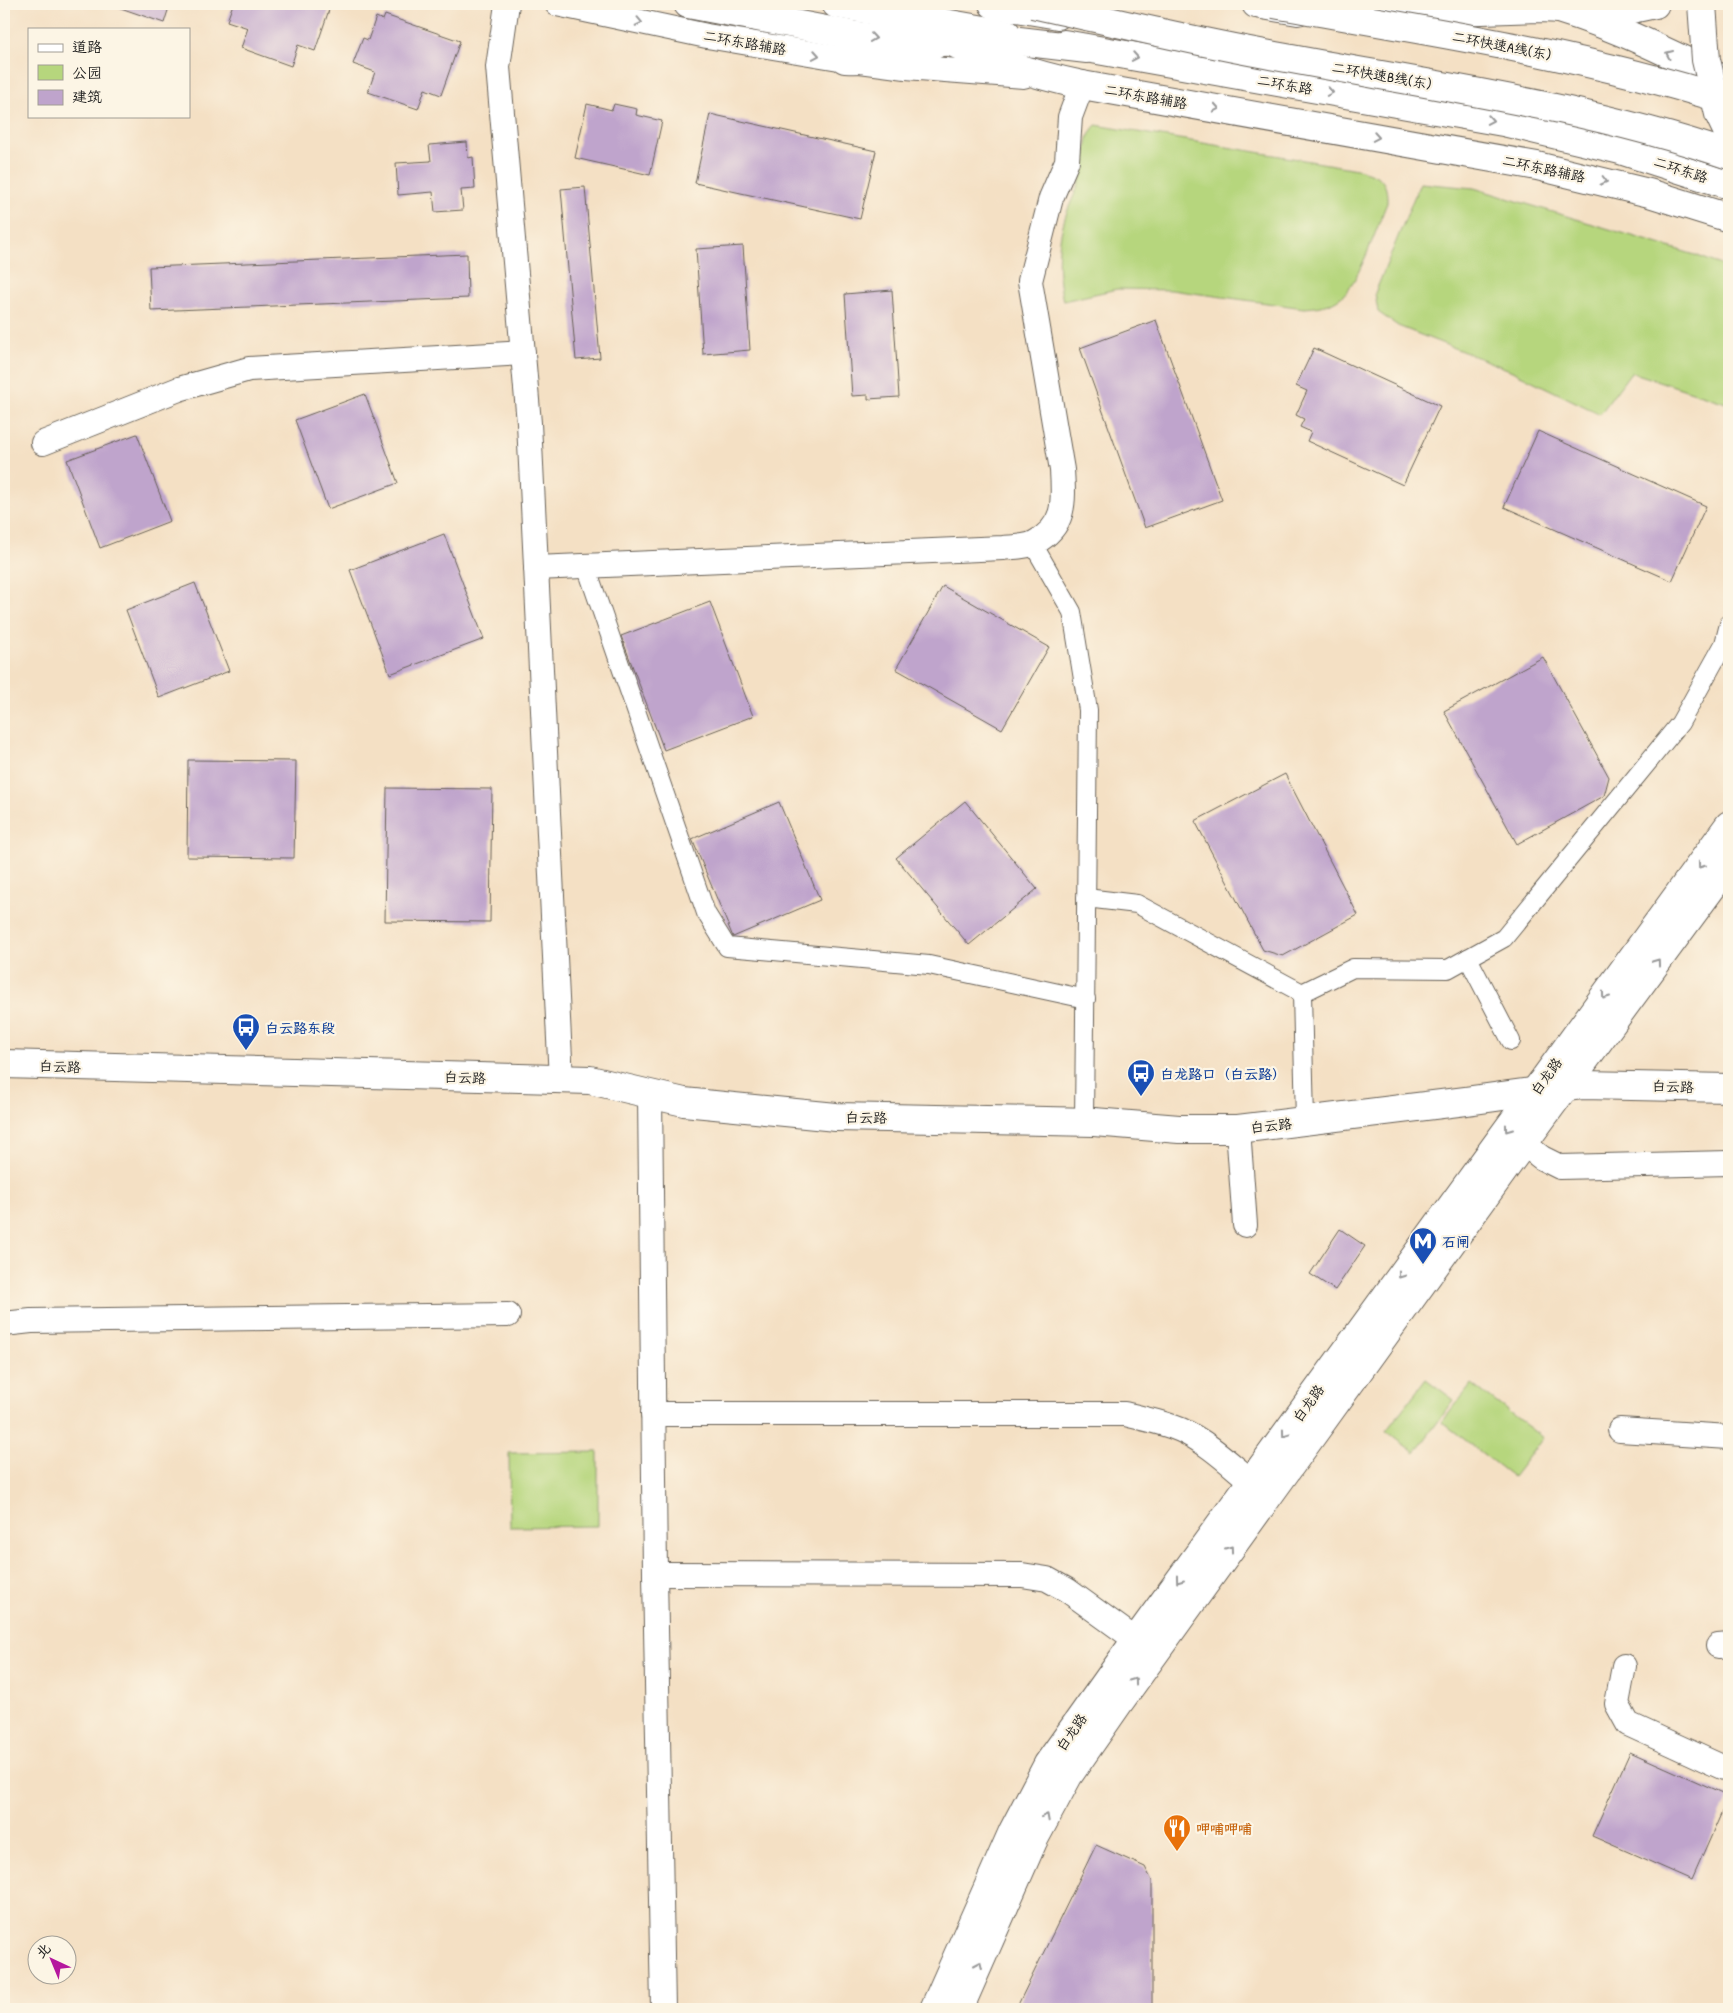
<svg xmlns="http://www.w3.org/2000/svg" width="1733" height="2013" font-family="'Patrick Hand','LXGW WenKai TC',sans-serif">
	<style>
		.green { fill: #b6d67d; stroke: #69794c }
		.building { fill: #bfa4cc }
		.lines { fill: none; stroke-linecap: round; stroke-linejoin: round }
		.pedestrian-casing { stroke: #686157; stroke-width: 20 }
		.minor-casing { stroke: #686157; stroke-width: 26 }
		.tertiary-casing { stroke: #686157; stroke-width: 30 }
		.secondary-casing { stroke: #686157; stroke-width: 30 }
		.primary-casing { stroke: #686157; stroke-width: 30 }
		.trunk-casing { stroke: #686157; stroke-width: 30 }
		.pedestrian { stroke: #fff; stroke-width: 18 }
		.minor { stroke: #fff; stroke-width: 24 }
		.tertiary { stroke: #fff; stroke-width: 28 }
		.secondary { stroke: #fff; stroke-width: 28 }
		.primary { stroke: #fff; stroke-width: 28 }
		.trunk { stroke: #fff; stroke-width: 28 }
		.trunk-bridge-casing { stroke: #686157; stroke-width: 30; stroke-linecap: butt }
		.trunk-bridge { stroke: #fff; stroke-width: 28 }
		.oneway { stroke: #999 }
		.labels { text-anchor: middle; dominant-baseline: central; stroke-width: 4.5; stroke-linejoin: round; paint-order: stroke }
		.street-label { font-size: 14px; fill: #1c1c1c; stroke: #fcf5e5 }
		.transit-label { font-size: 14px; font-weight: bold; fill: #164399; stroke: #fcf5e5; text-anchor: start }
		.food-label { font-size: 14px; font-weight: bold; fill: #c56008; stroke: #fcf5e5; text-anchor: start }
	</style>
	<rect width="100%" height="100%" fill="#fcf5e5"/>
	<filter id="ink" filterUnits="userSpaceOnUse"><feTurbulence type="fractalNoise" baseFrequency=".02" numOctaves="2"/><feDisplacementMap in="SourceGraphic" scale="10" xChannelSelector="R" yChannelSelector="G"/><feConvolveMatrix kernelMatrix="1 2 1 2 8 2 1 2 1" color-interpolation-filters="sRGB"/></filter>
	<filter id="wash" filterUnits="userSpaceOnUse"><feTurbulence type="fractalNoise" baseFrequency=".0096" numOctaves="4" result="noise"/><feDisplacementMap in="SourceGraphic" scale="20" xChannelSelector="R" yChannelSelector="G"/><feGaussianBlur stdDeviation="1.12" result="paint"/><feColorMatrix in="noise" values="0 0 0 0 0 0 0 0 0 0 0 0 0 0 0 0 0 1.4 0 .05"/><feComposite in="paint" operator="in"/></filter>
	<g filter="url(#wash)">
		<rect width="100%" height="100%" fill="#f4e0c4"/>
		<g class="green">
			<path d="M1096 125 1357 169C1378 175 1388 178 1387 203 1378 224 1358 285 1341 297 1329 306 1317 307 1304 308L1171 290 1117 289 1063 301C1057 272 1056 248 1065 218 1070 202 1079 187 1083 171 1088 154 1083 138 1096 125Z"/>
			<path d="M1420 183 1474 188 1695 255 1729 268V404L1631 372 1600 414 1510 370 1398 326 1378 312 1375 293Z"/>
			<path d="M1426 1379 1454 1400 1415 1453 1386 1431Z"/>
			<path d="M1472 1384 1543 1438 1513 1477 1442 1422Z"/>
			<path d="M598 1452V1526L510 1527 509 1453Z"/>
		</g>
		<g id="blocks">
			<g class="building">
				<path d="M116 4H170L164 23 115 6Z"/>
				<path d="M233 4H331L315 51 298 45 291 66 241 48 248 28 227 21Z"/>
				<path d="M385 15 460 41 441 95 425 89 418 109 368 92 375 72 353 64 363 38 368 40 376 17 383 20Z"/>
				<path d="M587 104 612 110 614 104 637 109 636 115 662 121 650 175 575 158Z"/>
				<path d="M710 114 876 151 860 219 695 183Z"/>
				<path d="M467 142 468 158 473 157 475 189 461 190 463 210 435 212 433 192 398 195 396 163 431 161 429 145Z"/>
				<path d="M585 187 600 358 576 360 561 189Z"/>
				<path d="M743 246 750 350 703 354 696 249Z"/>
				<path d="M467 254 468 298 151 311 149 267Z"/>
				<path d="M892 290 899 397 868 399V395L852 396 845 294Z"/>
				<path d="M1156 320 1222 500 1145 528 1080 348Z"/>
				<path d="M1314 348 1440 406 1403 485 1307 441 1311 432 1300 427 1304 419 1296 415 1307 391 1296 386Z"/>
				<path d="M365 394 398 483 328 509 295 420Z"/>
				<path d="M1538 431 1706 506 1672 581 1504 507Z"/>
				<path d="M137 434 170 521 100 548 67 460Z"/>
				<path d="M444 534 484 639 390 674 350 570Z"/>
				<path d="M195 583 229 671 159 698 126 610Z"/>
				<path d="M943 586 1049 647 1002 729 896 669Z"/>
				<path d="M710 602 753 716 664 750 621 636Z"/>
				<path d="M1543 657 1609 777 1604 796 1517 844 1444 711Z"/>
				<path d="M188 760 296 761 294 858 187 857Z"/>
				<path d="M1285 774 1358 915 1283 956 1263 950 1195 821Z"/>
				<path d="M387 788 492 789 490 922 385 921Z"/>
				<path d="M965 801 1037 889 969 945 896 858Z"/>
				<path d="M779 802 820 900 733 937 692 839Z"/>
				<path d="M1340 1229 1365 1246 1335 1290 1310 1274Z"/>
				<path d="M1630 1752 1729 1796 1692 1880 1592 1836Z"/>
				<path d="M1096 1845 1145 1867 1152 1881V2009H1016Z"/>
			</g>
		</g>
	</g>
	<g filter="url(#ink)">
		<use href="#blocks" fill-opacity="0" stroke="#686157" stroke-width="1"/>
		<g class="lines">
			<g class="pedestrian-casing">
				<g id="pedestrian">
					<path d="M1033 544 1072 612 1088 710 1084 1122"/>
					<path d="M586 566 706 913 727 947 929 965 1086 999"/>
					<path d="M1086 898 1137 904 1302 993 1353 968 1448 969 1504 938 1680 723 1724 644 1729 624"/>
					<path d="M1468 958 1511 1041"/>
					<path d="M1302 993 1305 1121"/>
				</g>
			</g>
			<g class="minor-casing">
				<g id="minor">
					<path d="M507 4 498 67 529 423 561 1080"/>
					<path d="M557 4 707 36 845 59 906 67 1024 76"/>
					<path d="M43 443 179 389 249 369 523 353"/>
					<path d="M536 568 1003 548C1012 547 1026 547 1034 543 1066 526 1064 502 1062 470L1030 281 1051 198 1067 161 1070 117 1082 85 1065 82"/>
					<path d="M650 1094 655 1574 663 2009"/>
					<path d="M1238 1129 1245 1225"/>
					<path d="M1524 1144 1542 1158 1560 1167 1729 1163"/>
					<path d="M4 1324 31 1321 508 1315"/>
					<path d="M653 1414H1125C1144 1419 1163 1422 1181 1430 1207 1442 1229 1463 1251 1481"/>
					<path d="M1620 1430 1729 1437"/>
					<path d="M655 1574 1022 1575 1047 1579 1067 1590 1136 1640"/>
					<path d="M1718 1646 1729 1645"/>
					<path d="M1624 1666 1617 1704 1628 1724 1724 1768H1729"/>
				</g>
			</g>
			<g class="tertiary-casing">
				<g id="tertiary">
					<path d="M1256 4 1298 11"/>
					<path d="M1367 14 1538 8 1622 11 1655 4"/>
					<path d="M1082 85 1537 166 1649 193 1729 218"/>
					<path d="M4 1064 590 1080 684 1102 836 1117 1094 1122 1179 1129H1238L1466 1101 1583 1085 1729 1088"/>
				</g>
			</g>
			<g class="secondary-casing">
				<g id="secondary">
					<path d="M934 2009 1013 1831 1048 1764 1136 1640 1729 825"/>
					<path d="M959 2009 1033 1841 1068 1776 1118 1704 1509 1163 1729 864"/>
				</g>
			</g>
			<g class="primary-casing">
				<g id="primary">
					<path d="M836 4 1007 34"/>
					<path d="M993 4 1058 15"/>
					<path d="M947 40C990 61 1036 75 1082 85"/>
					<path d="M1064 44 1503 122 1620 150 1729 185"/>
					<path d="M845 59C876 61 904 52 934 45"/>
				</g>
			</g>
			<g class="trunk-casing">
				<g id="trunk">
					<path d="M688 4 852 35 888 40 934 42 1019 41 1087 49"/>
					<path d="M1539 4C1605 20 1668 53 1729 82"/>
				</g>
			</g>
			<use href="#pedestrian" class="pedestrian"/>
			<use href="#minor" class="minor"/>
			<use href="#tertiary" class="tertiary"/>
			<use href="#secondary" class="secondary"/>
			<use href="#primary" class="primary"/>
			<use href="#trunk" class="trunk"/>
			<g class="trunk-bridge-casing">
				<g id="trunk-bridge">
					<path d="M1033 4C1110 21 1187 40 1265 54 1421 84 1579 104 1729 155"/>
					<path d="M1274 4C1428 31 1580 54 1729 101"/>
					<path d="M1702 4 1706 60 1719 114 1729 135"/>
				</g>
			</g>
			<use href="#trunk-bridge" class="trunk-bridge"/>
		</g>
		<defs><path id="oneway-chevron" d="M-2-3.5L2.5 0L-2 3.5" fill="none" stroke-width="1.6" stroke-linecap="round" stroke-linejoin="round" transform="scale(1.25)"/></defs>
		<g class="oneway">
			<use href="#oneway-chevron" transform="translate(639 22) rotate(12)"/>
			<use href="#oneway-chevron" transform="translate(873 38) rotate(8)"/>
			<use href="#oneway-chevron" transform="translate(1669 54) rotate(-156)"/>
			<use href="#oneway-chevron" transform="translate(816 55) rotate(10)"/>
			<use href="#oneway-chevron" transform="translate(1135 57) rotate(10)"/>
			<use href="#oneway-chevron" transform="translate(1330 92) rotate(10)"/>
			<use href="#oneway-chevron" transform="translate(1216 108) rotate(10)"/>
			<use href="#oneway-chevron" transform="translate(1490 120) rotate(10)"/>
			<use href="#oneway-chevron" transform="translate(1376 137) rotate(10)"/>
			<use href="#oneway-chevron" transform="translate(1604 181) rotate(14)"/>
			<use href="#oneway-chevron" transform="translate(1701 865) rotate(126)"/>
			<use href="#oneway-chevron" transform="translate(1657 962) rotate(-54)"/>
			<use href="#oneway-chevron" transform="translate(1605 996) rotate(126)"/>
			<use href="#oneway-chevron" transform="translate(1508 1129) rotate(126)"/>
			<use href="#oneway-chevron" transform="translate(1401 1275) rotate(126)"/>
			<use href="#oneway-chevron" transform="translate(1285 1434) rotate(126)"/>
			<use href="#oneway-chevron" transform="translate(1230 1549) rotate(-54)"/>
			<use href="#oneway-chevron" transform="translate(1179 1580) rotate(126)"/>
			<use href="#oneway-chevron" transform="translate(1134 1681) rotate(-54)"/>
			<use href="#oneway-chevron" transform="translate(1046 1817) rotate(-62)"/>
			<use href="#oneway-chevron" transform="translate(979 1965) rotate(-66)"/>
		</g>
	</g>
	<defs>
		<g id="bus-pin" transform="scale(1.4375)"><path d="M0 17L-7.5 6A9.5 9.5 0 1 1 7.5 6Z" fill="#1a4fb4" stroke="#fcf5e5"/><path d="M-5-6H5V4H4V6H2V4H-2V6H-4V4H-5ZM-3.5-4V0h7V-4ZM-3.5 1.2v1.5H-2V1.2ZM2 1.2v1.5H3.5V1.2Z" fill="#fff"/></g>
		<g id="metro-pin" transform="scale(1.4375)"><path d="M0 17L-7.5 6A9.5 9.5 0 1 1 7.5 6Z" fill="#1a4fb4" stroke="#fcf5e5"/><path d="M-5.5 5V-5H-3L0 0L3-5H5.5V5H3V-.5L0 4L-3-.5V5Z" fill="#fff"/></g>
		<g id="restaurant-pin" transform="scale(1.4375)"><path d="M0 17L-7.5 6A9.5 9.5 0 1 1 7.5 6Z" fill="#e8710a" stroke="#fcf5e5"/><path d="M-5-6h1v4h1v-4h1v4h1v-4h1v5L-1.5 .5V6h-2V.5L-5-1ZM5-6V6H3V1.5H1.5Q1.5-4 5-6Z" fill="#fff"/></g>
	</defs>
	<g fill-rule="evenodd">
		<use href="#bus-pin" x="246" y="1027"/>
		<use href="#bus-pin" x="1141" y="1073"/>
		<use href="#metro-pin" x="1423" y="1241"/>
		<use href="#restaurant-pin" x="1177" y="1828"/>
	</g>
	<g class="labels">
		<g class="street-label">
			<text transform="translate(745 42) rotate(10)">二环东路辅路</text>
			<text transform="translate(1502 45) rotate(11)">二环快速A线(东)</text>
			<text transform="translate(1382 75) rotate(10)">二环快速B线(东)</text>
			<text transform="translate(1285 84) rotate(10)">二环东路</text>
			<text transform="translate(1146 96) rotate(10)">二环东路辅路</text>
			<text transform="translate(1544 168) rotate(12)">二环东路辅路</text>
			<text transform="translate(1681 169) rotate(18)">二环东路</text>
			<text transform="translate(60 1066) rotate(2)">白云路</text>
			<text transform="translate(1546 1076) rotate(-54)">白龙路</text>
			<text transform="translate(465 1077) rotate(2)">白云路</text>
			<text transform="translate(1673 1086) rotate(2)">白云路</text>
			<text transform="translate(866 1117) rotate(1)">白云路</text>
			<text transform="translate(1271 1125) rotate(-6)">白云路</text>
			<text transform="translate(1308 1403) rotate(-54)">白龙路</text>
			<text transform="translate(1071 1732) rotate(-55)">白龙路</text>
		</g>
		<g class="transit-label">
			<text x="265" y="1027">白云路东段</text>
			<text x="1160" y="1073">白龙路口（白云路）</text>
			<text x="1442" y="1241">石闸</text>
		</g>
		<g class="food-label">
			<text x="1196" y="1828">呷哺呷哺</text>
		</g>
	</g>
	<rect width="1733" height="2013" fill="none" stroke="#fcf5e5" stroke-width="20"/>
	<rect x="28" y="28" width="162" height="90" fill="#fcf5e5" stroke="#a29e95"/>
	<rect x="38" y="44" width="25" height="8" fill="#ffffff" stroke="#a29e95"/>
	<text x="72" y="52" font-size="15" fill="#1c1c1c">道路</text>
	<rect x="38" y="65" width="25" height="15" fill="#b6d67d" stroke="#a29e95"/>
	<text x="72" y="78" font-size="15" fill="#1c1c1c">公园</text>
	<rect x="38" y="90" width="25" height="15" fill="#bfa4cc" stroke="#a29e95"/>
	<text x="72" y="102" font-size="15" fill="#1c1c1c">建筑</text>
	<g transform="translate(52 1960) rotate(316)"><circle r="24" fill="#fcf5e5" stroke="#a29e95"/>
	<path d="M0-4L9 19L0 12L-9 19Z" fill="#b5179e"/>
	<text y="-8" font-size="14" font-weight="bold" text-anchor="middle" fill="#1c1c1c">北</text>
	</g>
</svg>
